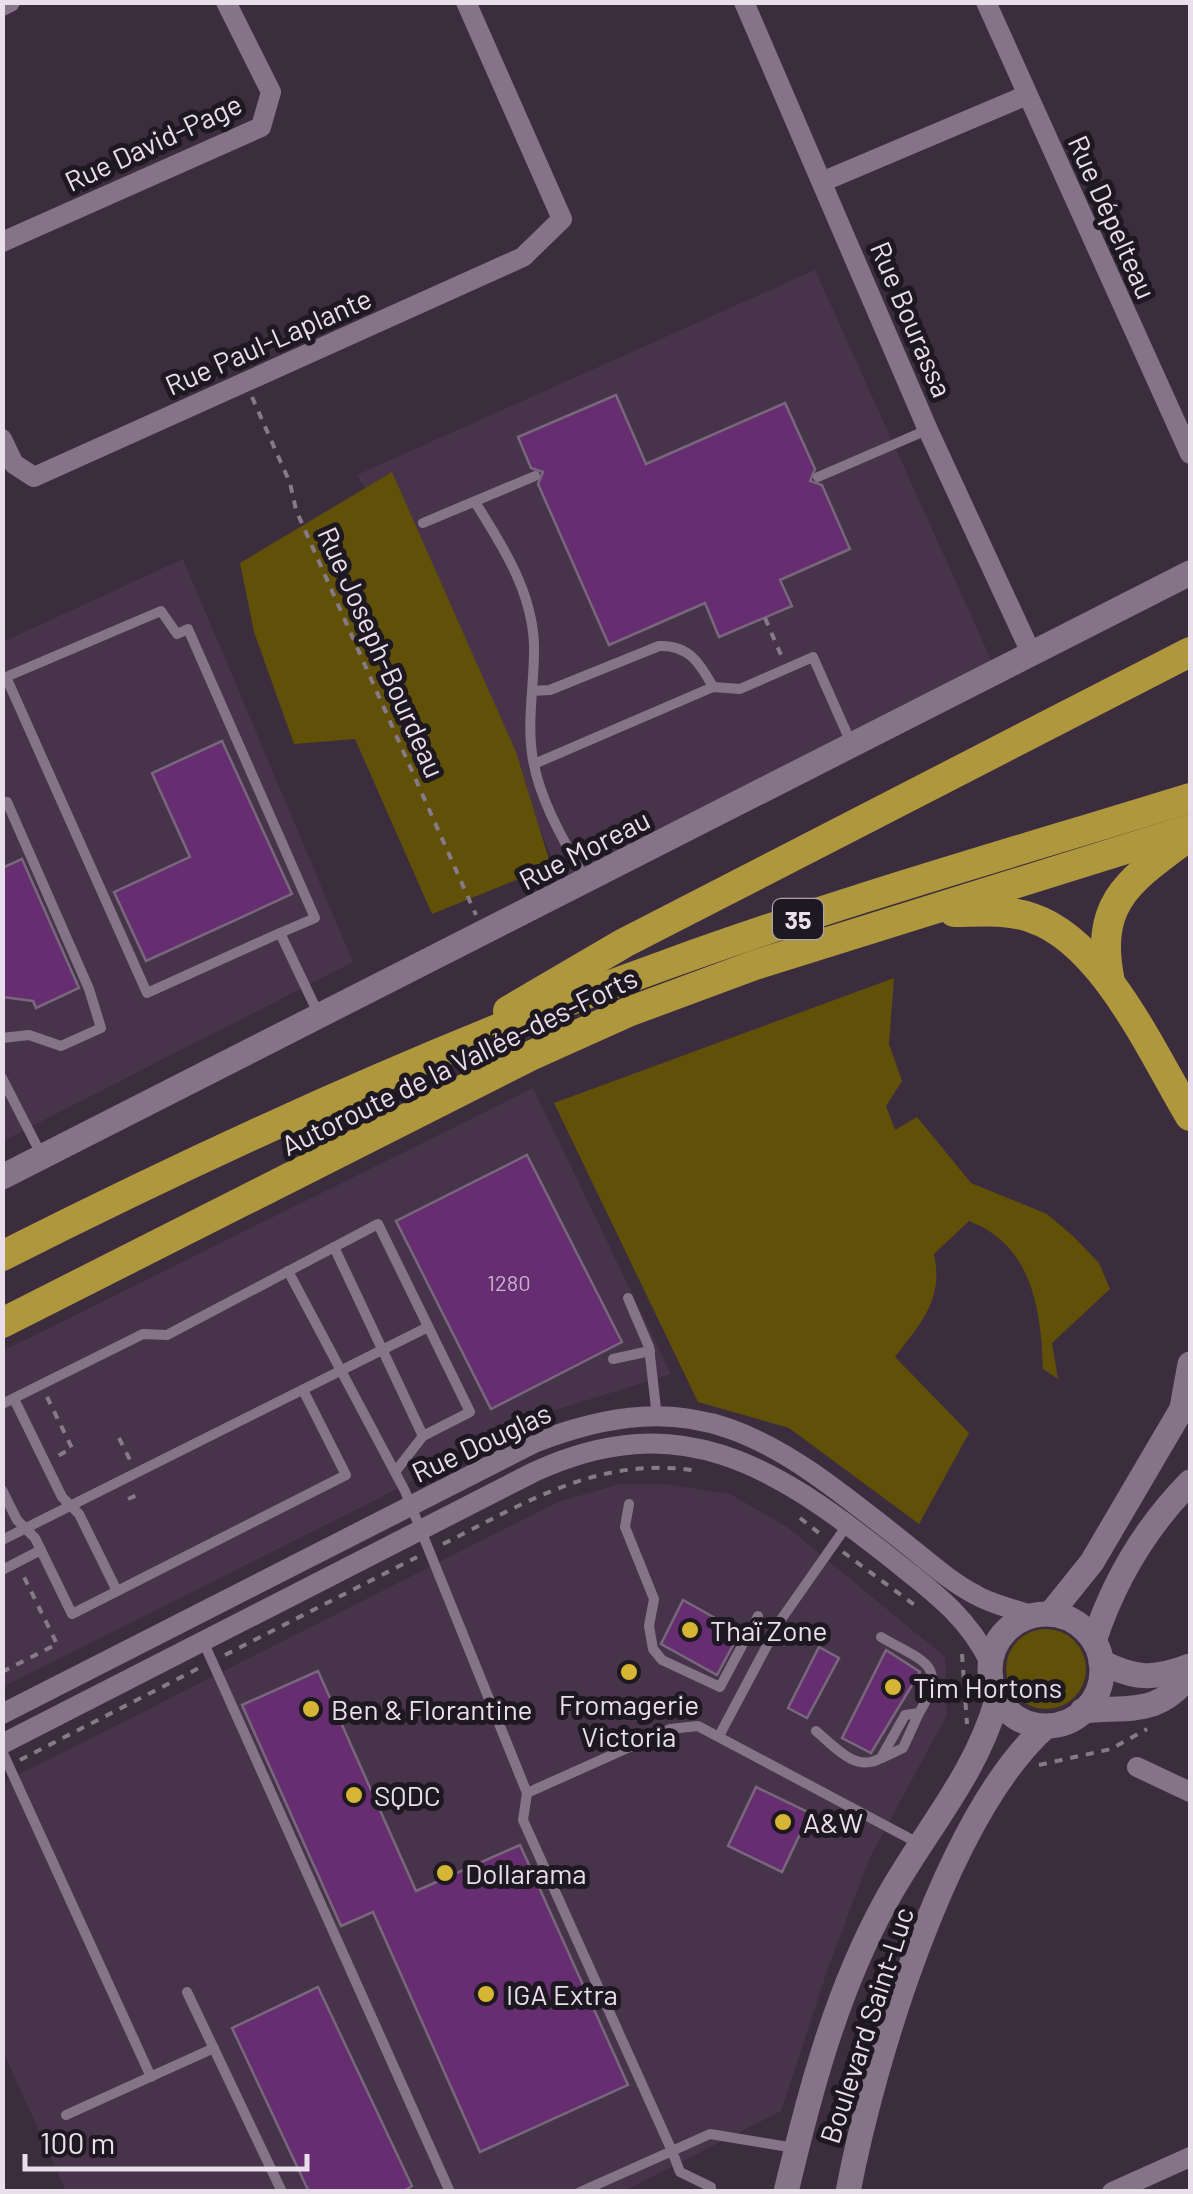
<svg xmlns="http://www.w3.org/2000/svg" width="1193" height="2194" font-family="Barlow,sans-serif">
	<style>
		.built { fill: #47344a }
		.green { fill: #605008 }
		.building { fill: #662d71; stroke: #78687b; stroke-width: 2.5 }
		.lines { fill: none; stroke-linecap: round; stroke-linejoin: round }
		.path { stroke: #867a89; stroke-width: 4; stroke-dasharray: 8 8; stroke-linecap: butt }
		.service { stroke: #857488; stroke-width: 10 }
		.minor { stroke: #857488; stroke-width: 20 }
		.tertiary { stroke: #857488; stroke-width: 25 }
		.motorway { stroke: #af973e; stroke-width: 30 }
		.poi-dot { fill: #d6b534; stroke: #1e1820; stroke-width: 4 }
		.labels { text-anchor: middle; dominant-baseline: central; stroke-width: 10; stroke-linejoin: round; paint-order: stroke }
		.number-label { font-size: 22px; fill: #c8b2cc }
		.shield { fill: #1e1820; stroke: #aba3ad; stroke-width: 2.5 }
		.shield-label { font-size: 25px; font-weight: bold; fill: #e8dfea }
		.street-label { font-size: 28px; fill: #e8dfea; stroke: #1e1820 }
		.poi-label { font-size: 28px; fill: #e8dfea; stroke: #1e1820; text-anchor: start }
	</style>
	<rect width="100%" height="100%" fill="#3b2d3e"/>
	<g class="built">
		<path d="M815 270 992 662 561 879 441 595 415 574 357 475Z"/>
		<path d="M183 559 353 962 3 1141V642Z"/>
		<path d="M533 1088 671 1374 552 1411 3 1687V1351Z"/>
		<path d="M621 1484H665L730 1494 787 1527 945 1657 947 1715 870 1857 829 1965 781 2111 624 2191H66L3 2051 2 1783 558 1502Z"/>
	</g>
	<g class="green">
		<path d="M392 472 516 752 551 866 432 914 355 739 294 744 254 632 240 563Z"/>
		<path d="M894 978 889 1044 902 1081 886 1106 895 1130 917 1117 971 1183 1047 1214 1073 1236 1099 1263 1110 1289 1052 1343 1058 1379 1043 1369C1041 1309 1032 1245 969 1221L934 1254C944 1299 921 1323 895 1357L969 1433 919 1524 789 1428 698 1402 554 1103Z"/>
		<circle cx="1046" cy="1669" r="40"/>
	</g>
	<g class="building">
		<path d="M616 395 646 464 785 403 815 469 810 481 822 485 850 549 780 580 792 606 719 637 705 603 609 645 538 484 543 472 531 468 518 437Z"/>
		<path d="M222 741 292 894 146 961 114 892 190 857 152 773Z"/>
		<path d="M22 859 79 988 36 1008 33 1001 2 997V868Z"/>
		<path d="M527 1155 622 1342 491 1409 396 1221Z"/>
		<path d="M683 1600 740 1632 717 1675 661 1644Z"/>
		<path d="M819 1647 839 1658 807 1718 788 1708Z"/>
		<path d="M886 1650 920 1672 871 1753 842 1738Z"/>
		<path d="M318 1671 416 1891 520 1845 628 2085 480 2152 373 1912 341 1926 242 1705Z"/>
		<path d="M756 1787 810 1813 782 1872 728 1846Z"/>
		<path d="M318 1987 412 2186 402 2192H309L232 2028Z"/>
	</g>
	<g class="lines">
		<g class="path">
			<path d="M252 397 290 483 296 510 476 915"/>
			<path d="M765 618 781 655"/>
			<path d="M47 1397 72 1448 56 1457"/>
			<path d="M119 1438 131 1462"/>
			<path d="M128 1499 140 1494"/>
			<path d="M800 1518 824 1537"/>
			<path d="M443 1544C525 1503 597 1457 692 1470"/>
			<path d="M843 1552 920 1609"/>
			<path d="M962 1654 967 1724"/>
			<path d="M225 1655 417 1557"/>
			<path d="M2 1672 57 1644 22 1573"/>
			<path d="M20 1760 199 1668"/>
			<path d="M1039 1765 1111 1749 1147 1729"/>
		</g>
		<g class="service">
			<path d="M818 477 927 430"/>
			<path d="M475 502C502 545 532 591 534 644 535 682 526 722 533 760 541 804 565 842 586 881"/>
			<path d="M423 523 535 476"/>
			<path d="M532 691 550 690 659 646C689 645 700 663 713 687"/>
			<path d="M534 764 713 687 740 689 813 657 852 745"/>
			<path d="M2 804 7 802 89 989 101 1028 61 1046 29 1035 2 1038"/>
			<path d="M280 933 315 918 188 629 177 634 161 611 6 677 147 993 280 933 319 1015"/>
			<path d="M2 1078 42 1156"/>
			<path d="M334 1247 423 1436"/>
			<path d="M288 1271 405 1491 527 1793 523 1820 672 2151 710 2134 795 2148"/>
			<path d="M628 1298 649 1347 657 1417"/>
			<path d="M613 1359 650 1351"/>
			<path d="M14 1399 62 1497 79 1514 117 1591"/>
			<path d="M2 1404 143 1334 167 1335 378 1224 470 1412 423 1436 395 1472"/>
			<path d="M2 1490 17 1520 35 1538 72 1614 346 1475 303 1390"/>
			<path d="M629 1504 625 1527 654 1599 649 1626 653 1649 662 1660 720 1687 758 1616"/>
			<path d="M2 1540 428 1327"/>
			<path d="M2 1570 41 1550"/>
			<path d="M203 1641 450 2192"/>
			<path d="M816 1731C835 1747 856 1773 881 1758L905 1715 919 1713C949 1663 923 1662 881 1637"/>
			<path d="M719 1736 780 1621 848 1524"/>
			<path d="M2 1751 151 2077"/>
			<path d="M882 1758 903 1748 919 1713"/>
			<path d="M527 1793 670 1729 698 1726 918 1843"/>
			<path d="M187 1992 282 2192"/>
			<path d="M66 2115 214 2048"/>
			<path d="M580 2192 672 2151 680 2172 711 2187V2192"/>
		</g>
		<g class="minor">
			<path d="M744 2 928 430 1032 655"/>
			<path d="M986 2 1190 454"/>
			<path d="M2 6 10 2"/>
			<path d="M824 181 1027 95"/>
			<path d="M2 242 261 127 271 92 226 2"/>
			<path d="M2 439 14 464 34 477 523 257 562 219 466 2"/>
			<path d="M2 1714 534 1443C697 1379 772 1438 896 1536 922 1556 947 1580 976 1595 993 1605 1015 1609 1034 1616"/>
			<path d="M2 1744 534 1472C679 1405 774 1466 887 1555 928 1588 967 1614 990 1663"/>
			<path d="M1137 1767 1190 1792"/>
			<path d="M1112 2192 1190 2157"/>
		</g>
		<g class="tertiary">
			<path d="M2 1177 1190 573"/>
			<path d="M1182 1408 1190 1364"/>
			<path d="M1051 1613 1092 1562 1190 1395"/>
			<circle cx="1046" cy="1670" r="56"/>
			<path d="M1094 1641C1114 1580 1145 1528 1190 1482"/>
			<path d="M1101 1662C1135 1679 1154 1680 1190 1666"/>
			<path d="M1082 1711C1129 1706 1159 1717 1190 1674"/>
			<path d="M786 2192C810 2091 836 1992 886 1901 923 1833 975 1777 997 1700"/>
			<path d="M848 2192C873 2061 946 1818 1044 1728"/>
		</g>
		<g class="motorway">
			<path d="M954 912C980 912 1008 909 1032 918 1104 942 1153 1055 1190 1116"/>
			<path d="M1110 982C1094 904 1127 882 1185 839"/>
			<path d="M508 1011 624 943 1190 652"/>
			<path d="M2 1256C216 1148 439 1046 665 965 838 902 1015 852 1190 798"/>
			<path d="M2 1323 530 1056 628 1012 755 965 1190 829"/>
		</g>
	</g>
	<g class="poi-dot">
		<circle cx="690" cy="1630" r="10"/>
		<circle cx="629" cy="1672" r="10"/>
		<circle cx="893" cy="1687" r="10"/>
		<circle cx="311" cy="1709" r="10"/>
		<circle cx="354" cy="1795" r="10"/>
		<circle cx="783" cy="1822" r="10"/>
		<circle cx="445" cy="1873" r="10"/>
		<circle cx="486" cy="1994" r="10"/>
	</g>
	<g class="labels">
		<g class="number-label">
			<text x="509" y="1282">1280</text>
		</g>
		<rect class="shield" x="773" y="899" width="50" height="40" rx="8"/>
		<g class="shield-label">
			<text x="798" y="919">35</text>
		</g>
		<g class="street-label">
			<text transform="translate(153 142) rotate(-25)">Rue David-Page</text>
			<text transform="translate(1113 217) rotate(66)">Rue Dépelteau</text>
			<text transform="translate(912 319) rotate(67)">Rue Bourassa</text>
			<text transform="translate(268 341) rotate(-24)">Rue Paul-Laplante</text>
			<text transform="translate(382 652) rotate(66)">Rue Joseph-Bourdeau</text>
			<text transform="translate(584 849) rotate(-27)">Rue Moreau</text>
			<text transform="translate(459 1061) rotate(-26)">Autoroute de la Vallée-des-Forts</text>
			<text transform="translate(481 1442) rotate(-25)">Rue Douglas</text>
			<text transform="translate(866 2025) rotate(-72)">Boulevard Saint-Luc</text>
		</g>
		<g class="poi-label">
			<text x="710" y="1630">Thaï Zone</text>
			<text x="913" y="1687">Tim Hortons</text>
			<text x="629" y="1704" text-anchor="middle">Fromagerie<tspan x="629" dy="32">Victoria</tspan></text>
			<text x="331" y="1709">Ben &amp; Florantine</text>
			<text x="374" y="1795">SQDC</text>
			<text x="803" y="1822">A&amp;W</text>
			<text x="465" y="1873">Dollarama</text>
			<text x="506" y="1994">IGA Extra</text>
		</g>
	</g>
	<rect width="1193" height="2194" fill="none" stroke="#e8dfea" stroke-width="10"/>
	<path d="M25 2154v15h282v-15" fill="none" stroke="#e8dfea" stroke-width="5"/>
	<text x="40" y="2154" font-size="30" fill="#e8dfea" stroke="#1e1820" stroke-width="8" paint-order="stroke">100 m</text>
</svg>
